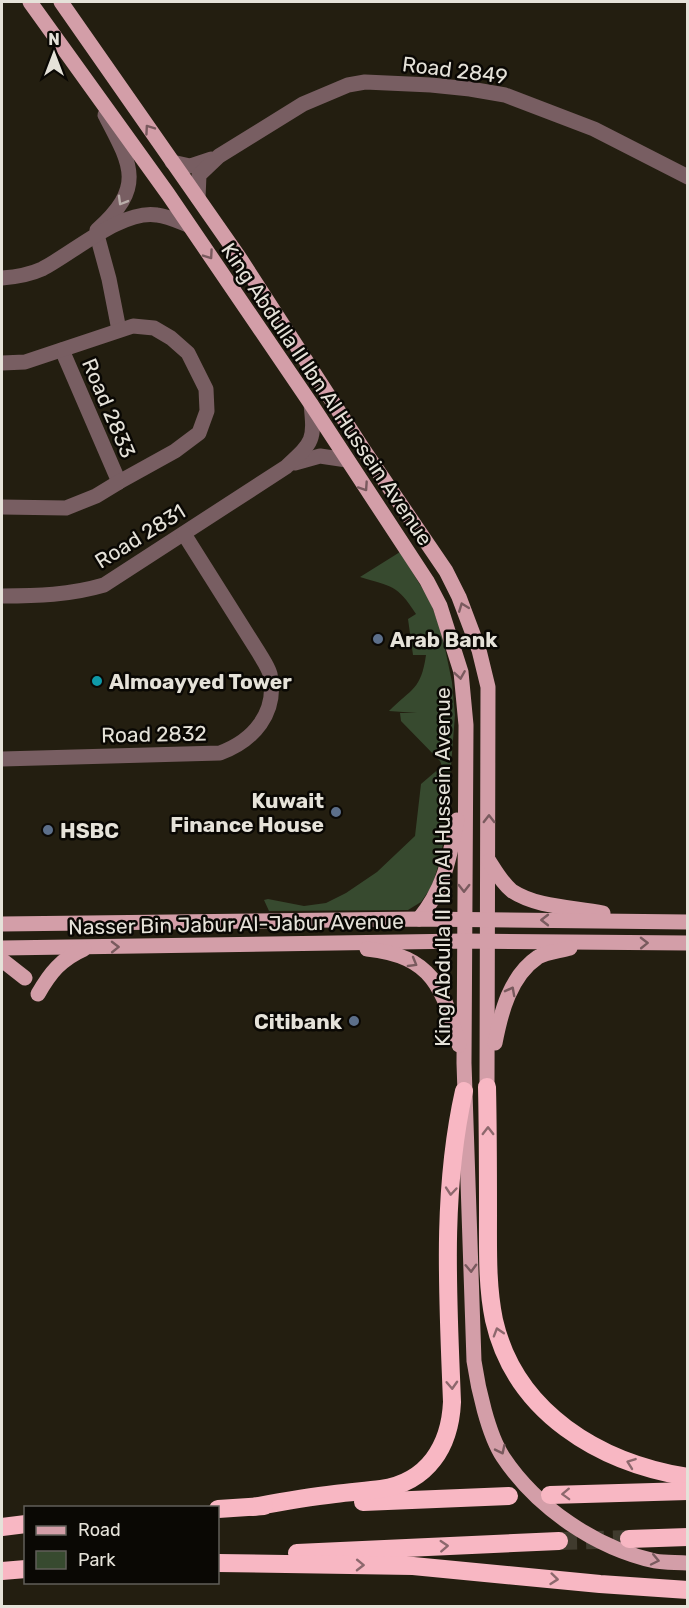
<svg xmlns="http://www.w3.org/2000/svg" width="689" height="1608" font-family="Rubik,sans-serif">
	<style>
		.green { fill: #374a2f }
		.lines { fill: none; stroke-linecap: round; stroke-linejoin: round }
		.highway-tunnel { stroke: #403b2e; stroke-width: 18; stroke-dasharray: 18 9; stroke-linecap: butt }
		.minor { stroke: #785e62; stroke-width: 15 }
		.major { stroke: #d39ea8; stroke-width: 15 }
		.highway { stroke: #f8b7c3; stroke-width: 18 }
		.oneway { stroke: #795a5e }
		.oneway2 { stroke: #b9ada9 }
		.oneway3 { stroke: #8d686d }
		.service-dot { fill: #5c6f8a; stroke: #0a0804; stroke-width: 2 }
		.culture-dot { fill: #0f9aa8; stroke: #0a0804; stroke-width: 2 }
		.labels { text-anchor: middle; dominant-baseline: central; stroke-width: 5; stroke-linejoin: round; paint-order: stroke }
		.street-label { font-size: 21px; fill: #e5e2d9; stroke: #0a0804 }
		.poi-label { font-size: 21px; font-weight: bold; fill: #e5e2d9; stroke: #0a0804; text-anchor: start }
	</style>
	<rect width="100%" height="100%" fill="#231e10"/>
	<path class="green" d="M400 552 430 601 442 634 452 682 455 715 446 829 439 863 432 886 421 902 408 910 269 911 264 900 268 899 304 906 326 903 346 893 377 872 415 836 421 784 442 766 440 761 401 721 400 713H417L389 711C412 688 421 690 426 655H413L408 619 416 614C397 584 392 587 360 577Z"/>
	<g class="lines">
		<path class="highway-tunnel" d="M559 1541 629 1539"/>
		<g class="minor">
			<path d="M172 162 190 166 211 159"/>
			<path d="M198 198 199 175 219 156 303 104 348 85 365 82 431 85 470 89 505 95 594 129 688 177"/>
			<path d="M97 230C145 187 132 166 105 115"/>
			<path d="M97 235 109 279 119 330"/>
			<path d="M2 278C15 277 29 275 42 269 72 254 122 209 157 215 167 216 178 221 188 225"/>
			<path d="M62 350 119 482"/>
			<path d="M2 363 25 362 133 326 154 328 171 338 188 353 206 389 207 411 199 433 175 451 119 482 96 496 66 508 2 507"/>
			<path d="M295 463 320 456 347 460"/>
			<path d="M2 596C37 596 70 595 104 585L286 467C313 442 315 441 311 404"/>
			<path d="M2 759 220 753C253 741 278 713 270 674 268 667 263 660 259 653L184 534"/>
		</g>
		<g class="major">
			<path d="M30 2 168 194 311 404 427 581 440 606 461 672 466 725 464 1063 474 1361C478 1388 488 1434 503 1457 537 1508 596 1548 655 1561 665 1563 677 1562 688 1563"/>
			<path d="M61 2 239 257 365 452 446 571 459 597 479 650 488 687 487 1087"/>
			<path d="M489 861C496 872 502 883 512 891 538 908 574 907 603 913"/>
			<path d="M419 919C445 887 449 859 457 820"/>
			<path d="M2 924 419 919 688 922"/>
			<path d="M2 948 464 941 688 943"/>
			<path d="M367 949C433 956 443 988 459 1045"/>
			<path d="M2 960 25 978"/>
			<path d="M38 994C50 973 61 959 84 949"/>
			<path d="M495 1043C501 1012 510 976 538 957 547 952 560 951 570 948"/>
		</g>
		<g class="highway">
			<path d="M487 1087C488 1130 488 1173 488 1215 488 1251 487 1286 494 1320 515 1413 600 1463 688 1477"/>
			<path d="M550 1495 688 1491"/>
			<path d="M363 1502 509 1496"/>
			<path d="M253 1507C280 1502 308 1497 335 1494 350 1492 366 1491 381 1489 428 1482 450 1446 452 1402 448 1298 441 1193 464 1091"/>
			<path d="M218 1509 264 1506"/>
			<path d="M2 1527 26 1524"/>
			<path d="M629 1539 688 1537"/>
			<path d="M297 1553 559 1541"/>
			<path d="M218 1563 413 1566 600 1584 688 1590"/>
			<path d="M2 1571 26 1569"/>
		</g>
	</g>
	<defs><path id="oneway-chevron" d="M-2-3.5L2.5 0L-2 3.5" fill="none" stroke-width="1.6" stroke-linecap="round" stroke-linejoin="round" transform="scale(1.5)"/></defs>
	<g class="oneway">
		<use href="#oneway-chevron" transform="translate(149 129) rotate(-125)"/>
		<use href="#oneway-chevron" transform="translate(209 255) rotate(55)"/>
		<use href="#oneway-chevron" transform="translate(364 487) rotate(56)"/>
		<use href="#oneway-chevron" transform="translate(463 607) rotate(-111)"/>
		<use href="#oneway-chevron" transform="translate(460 675) rotate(81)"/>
		<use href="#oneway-chevron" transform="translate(489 819) rotate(-90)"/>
		<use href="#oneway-chevron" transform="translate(464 888) rotate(90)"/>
		<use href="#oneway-chevron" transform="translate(545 920) rotate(-180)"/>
		<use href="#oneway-chevron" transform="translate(644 943) rotate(-1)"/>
		<use href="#oneway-chevron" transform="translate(115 947) rotate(-1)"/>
		<use href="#oneway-chevron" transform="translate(413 963) rotate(30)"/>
		<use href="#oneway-chevron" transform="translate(511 991) rotate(-62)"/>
		<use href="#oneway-chevron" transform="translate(471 1268) rotate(88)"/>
		<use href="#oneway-chevron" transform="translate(501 1450) rotate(64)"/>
		<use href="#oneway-chevron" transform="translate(655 1560) rotate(12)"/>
	</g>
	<use class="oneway2" href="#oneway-chevron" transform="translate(122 201) rotate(120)"/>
	<g class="oneway3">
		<use href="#oneway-chevron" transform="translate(488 1131) rotate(-90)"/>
		<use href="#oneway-chevron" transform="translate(451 1191) rotate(95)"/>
		<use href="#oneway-chevron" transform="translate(498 1332) rotate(-107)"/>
		<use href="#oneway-chevron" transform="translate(452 1385) rotate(87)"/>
		<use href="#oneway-chevron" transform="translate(631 1463) rotate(-160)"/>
		<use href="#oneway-chevron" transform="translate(566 1494) rotate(178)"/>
		<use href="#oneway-chevron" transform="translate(444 1546) rotate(-3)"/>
		<use href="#oneway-chevron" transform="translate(360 1565) rotate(1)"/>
		<use href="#oneway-chevron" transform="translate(554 1579) rotate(6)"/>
	</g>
	<g class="service-dot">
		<circle cx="378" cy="639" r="6"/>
		<circle cx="336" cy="812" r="6"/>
		<circle cx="48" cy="830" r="6"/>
		<circle cx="354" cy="1021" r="6"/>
	</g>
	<circle class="culture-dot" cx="97" cy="681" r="6"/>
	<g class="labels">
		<g class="street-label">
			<text transform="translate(455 70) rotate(7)">Road 2849</text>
			<text transform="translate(327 394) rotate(56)">King Abdulla II Ibn Al Hussein Avenue</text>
			<text transform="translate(109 408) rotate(67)">Road 2833</text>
			<text transform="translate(140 536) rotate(-32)">Road 2831</text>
			<text transform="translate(154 734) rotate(-1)">Road 2832</text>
			<text transform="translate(442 867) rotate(-90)">King Abdulla II Ibn Al Hussein Avenue</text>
			<text transform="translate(236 924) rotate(-1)">Nasser Bin Jabur Al-Jabur Avenue</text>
		</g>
		<g class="poi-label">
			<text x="390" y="639">Arab Bank</text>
			<text x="109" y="681">Almoayyed Tower</text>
			<text x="324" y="800" text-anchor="end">Kuwait<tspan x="324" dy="24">Finance House</tspan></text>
			<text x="60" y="830">HSBC</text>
			<text x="342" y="1021" text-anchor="end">Citibank</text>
		</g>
	</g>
	<rect width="689" height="1608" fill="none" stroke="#e5e2d9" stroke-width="6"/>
	<rect x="24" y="1506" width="195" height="78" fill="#0a0804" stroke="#625f59" stroke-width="1.5"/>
	<rect x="36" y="1526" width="30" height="9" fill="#d39ea8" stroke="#625f59" stroke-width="1.5"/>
	<text x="78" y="1536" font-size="18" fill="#e5e2d9">Road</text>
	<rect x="36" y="1551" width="30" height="18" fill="#374a2f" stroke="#625f59" stroke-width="1.5"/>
	<text x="78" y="1566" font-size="18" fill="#e5e2d9">Park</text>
	<g transform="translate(54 54)" stroke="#0a0804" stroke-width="4.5" paint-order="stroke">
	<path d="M0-4.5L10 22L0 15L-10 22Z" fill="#e5e2d9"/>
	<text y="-9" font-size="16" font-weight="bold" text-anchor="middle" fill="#e5e2d9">N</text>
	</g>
</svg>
